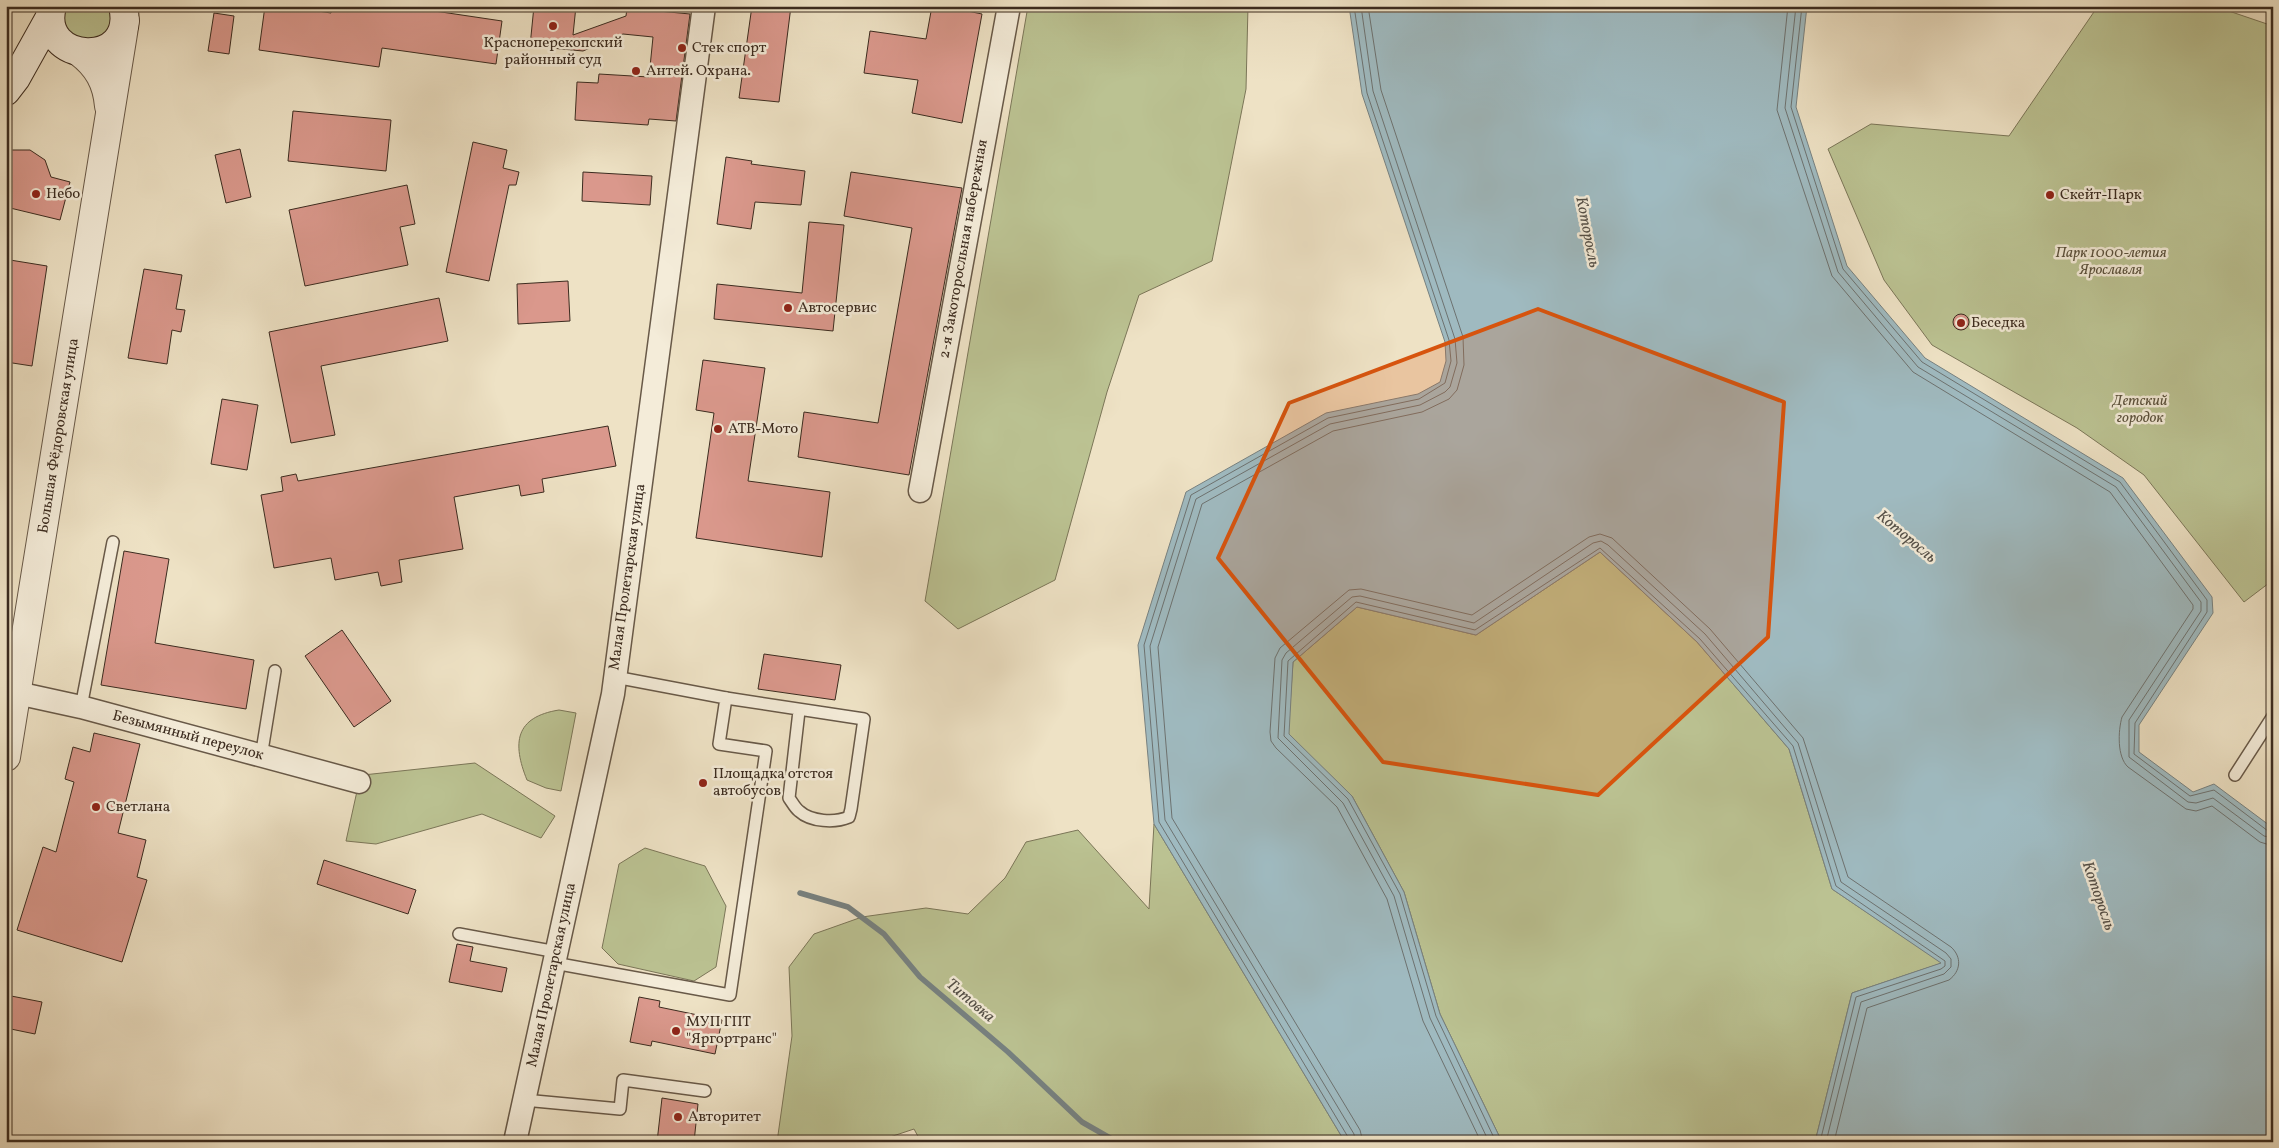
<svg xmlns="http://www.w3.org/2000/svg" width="2279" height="1148" font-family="Vollkorn,serif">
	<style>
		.green { fill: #bbc292; stroke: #7b7658 }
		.water { fill: #9fbac0; stroke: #778180 }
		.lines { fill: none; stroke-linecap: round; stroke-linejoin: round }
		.shore { stroke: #6d7270; stroke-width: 1 }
		.stream { stroke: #778180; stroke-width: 5.5 }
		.building { fill: #da988c; stroke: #3b2b1f }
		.service-casing { stroke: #685948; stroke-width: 14 }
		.minor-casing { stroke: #685948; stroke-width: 25 }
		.tertiary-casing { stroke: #685948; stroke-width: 30 }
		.secondary-casing { stroke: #3b2b1f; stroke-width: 30 }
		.service { stroke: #f4ecd9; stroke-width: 11 }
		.minor { stroke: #f4ecd9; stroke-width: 22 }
		.tertiary { stroke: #f4ecd9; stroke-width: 28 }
		.secondary { stroke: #f4ecd9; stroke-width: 28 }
		.marked { fill: #d7540e; fill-opacity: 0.2; stroke: #d7540e; stroke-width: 4; stroke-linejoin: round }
		.poi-dot { fill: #8f2418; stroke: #f4ecd9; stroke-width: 2 }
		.labels { text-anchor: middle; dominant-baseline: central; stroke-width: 5; stroke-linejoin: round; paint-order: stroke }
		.poi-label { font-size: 15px; fill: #3b2b1f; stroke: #f4ecd9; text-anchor: start }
		.street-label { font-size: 15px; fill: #3b2b1f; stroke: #f4ecd9 }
		.park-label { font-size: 15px; font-style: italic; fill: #5b513c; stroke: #f4ecd9 }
		.water-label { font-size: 16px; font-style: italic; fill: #544f47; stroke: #f4ecd9 }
	</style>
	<rect width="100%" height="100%" fill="#eee2c5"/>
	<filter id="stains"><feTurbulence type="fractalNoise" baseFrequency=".004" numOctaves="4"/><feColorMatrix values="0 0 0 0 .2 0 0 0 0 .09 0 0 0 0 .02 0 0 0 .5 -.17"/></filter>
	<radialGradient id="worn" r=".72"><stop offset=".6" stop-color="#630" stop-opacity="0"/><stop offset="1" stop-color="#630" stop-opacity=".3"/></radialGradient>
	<g class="green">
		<path d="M65 6H112L111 28 100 40 75 39 64 26Z"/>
		<path d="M1028 6H1248L1246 89 1212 261 1139 295 1107 392 1055 580 958 629 925 601Z"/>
		<path d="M2098 6H2214L2273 26V580L2244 602 2144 475 2077 428 1932 345 1884 280 1828 149 1871 124 2009 136Z"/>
		<path d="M1600 552 1697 642 1789 749 1832 889 1942 963 1852 993 1815 1142H1502L1440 1014 1404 892 1352 796 1288 734 1293 662 1357 607 1476 635Z"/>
		<path d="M559 710 576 713 561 791 546 788 527 780C512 743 515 717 559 710Z"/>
		<path d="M475 763 555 816 541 838 482 814 376 844 346 841 359 782 363 775Z"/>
		<path d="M1154 824 1345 1142H921L914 1129 875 1142H777L792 1036 789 967 814 934 862 917 926 908 968 914 1005 878 1026 842 1078 830 1149 909Z"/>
		<path d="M645 848 705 866 726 906 716 967 694 981 618 964 602 948 619 864Z"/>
	</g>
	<path class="water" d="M1349 6H1807L1796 107 1847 266 1925 358 2123 478 2212 597 2213 613 2139 725V752L2193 792 2214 784 2273 828V1142H1815L1852 993 1941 963 1832 889 1789 749 1697 642 1600 552 1476 635 1357 607 1293 662 1289 734 1352 796 1404 892 1440 1014 1502 1142H1345L1154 824 1138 645 1186 492 1326 413 1418 394 1440 382 1446 361 1445 342 1362 94Z"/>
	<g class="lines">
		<g class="shore">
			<path d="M1788 6 1777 110 1832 276 1913 372 2110 492 2193 605V609L2122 717C2118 731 2117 757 2128 767L2186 809 2196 811 2212 806 2260 842 2273 846"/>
			<path d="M1796 6 1785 108 1838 272 1918 367 2116 487 2201 602V611L2129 720V757L2188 802 2196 803 2213 798 2264 836 2273 838"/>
			<path d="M1802 6 1791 107 1843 269 1922 362 2120 482 2207 600V612L2135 723 2134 754 2190 796 2214 790 2268 831 2273 832"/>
			<path d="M1349 1142 1348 1137 1159 822 1144 645 1191 495 1328 418 1419 399 1445 383 1451 361 1449 340 1367 93 1354 6"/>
			<path d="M1355 1142 1354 1134 1165 820 1150 646 1196 499 1330 424 1420 405 1445 392 1450 387 1457 363 1455 339 1373 91 1361 6"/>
			<path d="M1363 1142 1360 1130 1172 818 1158 647 1202 504 1333 431 1422 412 1449 399 1457 390 1464 365 1463 337 1381 90 1368 6"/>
			<path d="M1481 1142 1423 1021 1387 899 1337 807 1276 748 1271 741 1270 732 1275 658 1280 648 1349 590 1361 589 1472 615 1589 537 1600 534 1612 538 1710 629 1803 738 1848 877 1951 947C1962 957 1961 971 1949 980L1867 1008 1834 1142"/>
			<path d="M1489 1142 1430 1018 1394 896 1343 803 1278 738 1282 660 1286 653 1352 597 1360 596 1474 623 1593 543 1601 541 1608 545 1705 634 1798 743 1841 882 1946 953 1951 959V967L1944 974 1861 1002 1826 1142"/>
			<path d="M1496 1142 1436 1016 1400 894 1348 799 1284 736 1288 661 1356 602 1475 630 1600 548 1700 639 1793 746 1836 886 1945 961V966L1941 969 1856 997 1820 1142"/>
		</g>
		<path class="stream" d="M800 893 848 907 884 934 920 977 1008 1052 1082 1122 1117 1142"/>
	</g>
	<g class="building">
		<path d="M265 6H286L331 13 332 6H401L502 21 496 64 382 48 379 67 259 50Z"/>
		<path d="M534 6H576L573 35 626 16 627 8 690 14 676 121 649 119 648 125 575 120 577 82 598 83 599 74 649 77 653 37 623 34 583 51 530 46Z"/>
		<path d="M752 6H791L779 102 739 98Z"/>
		<path d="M932 6H943L982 14 962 123 912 113 918 80 864 73 870 31 926 39Z"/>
		<path d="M214 13 234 16 229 54 208 51Z"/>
		<path d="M293 111 391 120 386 171 288 161Z"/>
		<path d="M473 142 507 150 503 168 519 172 516 185H509L489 281 446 272Z"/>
		<path d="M240 149 251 197 226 203 215 155Z"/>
		<path d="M12 150H30L45 160 51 177 70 182 60 220 6 207V156Z"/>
		<path d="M726 157 752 161 751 164 805 171 801 205 755 202 751 229 717 224Z"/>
		<path d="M583 172 652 176 650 205 582 201Z"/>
		<path d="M851 172 962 188 909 475 798 457 804 412 878 423 912 228 844 216Z"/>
		<path d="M407 185 415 224 400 227 408 265 305 286 289 210Z"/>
		<path d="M809 222 844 225 833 331 714 319 717 284 802 293Z"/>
		<path d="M10 260 47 266 32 366 6 362V283Z"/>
		<path d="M144 269 182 275 176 309 185 310 181 332 172 330 167 364 128 358Z"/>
		<path d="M568 281 570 321 518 324 517 284Z"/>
		<path d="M439 298 448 341 321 366 335 435 291 443 269 332Z"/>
		<circle cx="1961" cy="322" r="8"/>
		<path d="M703 360 765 368 748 481 830 492 822 557 696 538 714 413 696 410Z"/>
		<path d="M222 399 258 405 247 470 211 464Z"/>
		<path d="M608 426 616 466 542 479 544 492 521 496 519 485 454 497 463 549 399 560 402 582 381 586 378 572 335 580 331 558 274 568 261 495 283 491 281 477 296 474 298 481Z"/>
		<path d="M124 551 169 559 155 643 254 660 246 709 101 685Z"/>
		<path d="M342 630 391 701 354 727 305 656Z"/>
		<path d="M764 654 841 665 835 700 758 689Z"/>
		<path d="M94 733 140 744 118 833 146 840 137 877 147 880 122 962 17 930 43 847 56 852 74 782 65 779 73 747 90 752Z"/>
		<path d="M324 860 416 890 408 914 317 884Z"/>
		<path d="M457 944 473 947 470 961 507 968 502 992 449 982Z"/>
		<path d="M6 995 42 1002 35 1034 6 1028Z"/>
		<path d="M639 997 660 1001 659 1007 722 1020 715 1054 652 1041 651 1046 630 1042Z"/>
		<path d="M662 1098 698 1104 694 1142H657Z"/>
	</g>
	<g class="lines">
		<g class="service-casing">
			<g id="service">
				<path d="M726 698 864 719 851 809 849 817C835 823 811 822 799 811 795 808 792 802 789 798L799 711"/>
				<path d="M81 707 113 542"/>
				<path d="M261 757 275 671"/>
				<path d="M2235 775 2273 716"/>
				<path d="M459 934 557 952"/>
				<path d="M554 963 730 995 766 751 719 744 726 698 615 677"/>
				<path d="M524 1100 620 1109 623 1080 705 1091"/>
			</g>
		</g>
		<g class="minor-casing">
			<g id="minor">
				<path d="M920 491 1009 6"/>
				<path d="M17 693 81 707 359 782"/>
				<path d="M515 1142 613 694 704 6"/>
			</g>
		</g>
		<g class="tertiary-casing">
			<g id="tertiary">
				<path d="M79 52C98 66 107 83 109 106"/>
				<path d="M6 757 125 21"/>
			</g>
		</g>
		<g class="secondary-casing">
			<g id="secondary">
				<path d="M52 6C36 65 138 70 123 6"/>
				<path d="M6 91 16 78 50 17"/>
			</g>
		</g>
		<use href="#service" class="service"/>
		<use href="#minor" class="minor"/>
		<use href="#tertiary" class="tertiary"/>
		<use href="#secondary" class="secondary"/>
	</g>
	<path class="marked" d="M1538 309 1784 402 1768 637 1598 795 1383 762 1218 558 1289 403Z"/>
	<g class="poi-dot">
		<circle cx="553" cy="26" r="5"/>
		<circle cx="682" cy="48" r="5"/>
		<circle cx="636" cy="71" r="5"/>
		<circle cx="36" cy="194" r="5"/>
		<circle cx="2050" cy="195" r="5"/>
		<circle cx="788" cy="308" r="5"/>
		<circle cx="1961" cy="323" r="5"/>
		<circle cx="718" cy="429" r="5"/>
		<circle cx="703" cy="783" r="5"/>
		<circle cx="96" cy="807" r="5"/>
		<circle cx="676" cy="1031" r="5"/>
		<circle cx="678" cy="1117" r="5"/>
	</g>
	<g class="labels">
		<g class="poi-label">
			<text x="553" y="43" text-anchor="middle">Красноперекопский<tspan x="553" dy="17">районный суд</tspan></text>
			<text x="692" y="48">Стек спорт</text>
			<text x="646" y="71">Антей. Охрана.</text>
			<text x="46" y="194">Небо</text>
			<text x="2060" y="195">Скейт-Парк</text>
			<text x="798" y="308">Автосервис</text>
			<text x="1971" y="323">Беседка</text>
			<text x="728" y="429">АТВ-Мото</text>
			<text x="713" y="774">Площадка отстоя<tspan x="713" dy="17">автобусов</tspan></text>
			<text x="106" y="807">Светлана</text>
			<text x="686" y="1022">МУП ГПТ<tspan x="686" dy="17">"Яргортранс"</tspan></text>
			<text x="688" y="1117">Авторитет</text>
		</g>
		<g class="street-label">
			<text transform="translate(964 249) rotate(-80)">2-я Закоторосльная набережная</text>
			<text transform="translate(59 436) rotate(-81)">Большая Фёдоровская улица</text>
			<text transform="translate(628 577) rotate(-82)">Малая Пролетарская улица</text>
			<text transform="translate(188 736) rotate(15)">Безымянный переулок</text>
			<text transform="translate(552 975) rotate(-78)">Малая Пролетарская улица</text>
		</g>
		<g class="park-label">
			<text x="2111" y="253">Парк 1000-летия<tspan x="2111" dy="17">Ярославля</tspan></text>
			<text x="2140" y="401">Детский<tspan x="2140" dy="17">городок</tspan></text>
		</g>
		<g class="water-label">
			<text transform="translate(1587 232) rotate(79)">Которосль</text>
			<text transform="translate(1906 537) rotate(40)">Которосль</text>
			<text transform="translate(2098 896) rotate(71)">Которосль</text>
			<text transform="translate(970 1001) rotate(40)">Титовка</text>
		</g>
	</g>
	<rect width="2279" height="1148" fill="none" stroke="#eee2c5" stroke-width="25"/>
	<rect x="8" y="8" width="2264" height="1133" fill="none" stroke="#3b2b1f" stroke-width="2.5"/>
	<rect x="12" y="12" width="2254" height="1123" fill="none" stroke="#3b2b1f"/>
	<rect width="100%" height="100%" filter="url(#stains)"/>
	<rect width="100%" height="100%" fill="url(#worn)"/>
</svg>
